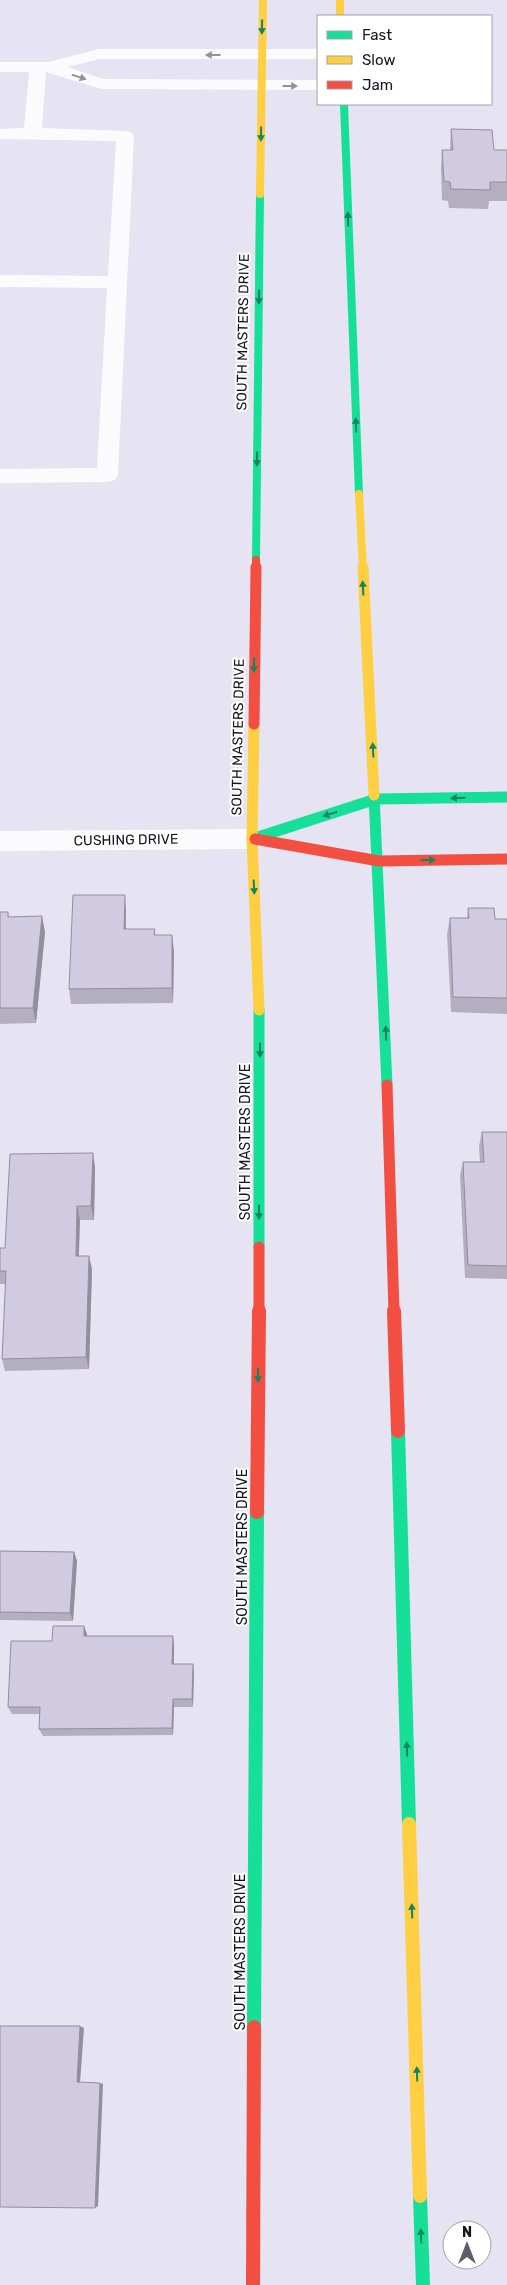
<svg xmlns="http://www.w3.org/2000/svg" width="507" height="2285" font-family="Rubik,sans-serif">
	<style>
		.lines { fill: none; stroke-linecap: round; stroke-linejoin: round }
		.lane { fill: #fbfbfd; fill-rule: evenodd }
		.street { fill: #fbfbfd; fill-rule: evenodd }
		.fast-far2 { stroke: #16e098; stroke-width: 8 }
		.fast-far1 { stroke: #16e098; stroke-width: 11 }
		.fast { stroke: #16e098; stroke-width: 14 }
		.slow-far2 { stroke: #ffcf43; stroke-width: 8 }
		.slow-far1 { stroke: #ffcf43; stroke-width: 11 }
		.slow { stroke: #ffcf43; stroke-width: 14 }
		.jam-far2 { stroke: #f24e42; stroke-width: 8 }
		.jam-far1 { stroke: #f24e42; stroke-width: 11 }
		.jam { stroke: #f24e42; stroke-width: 14 }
		.wall { fill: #b3afc1 }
		.shaded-wall { fill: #928e9d }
		.building { fill: #d0cbe0; stroke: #928e9d }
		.oneway { fill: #168461 }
		.oneway2 { fill: #949399 }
		.labels { text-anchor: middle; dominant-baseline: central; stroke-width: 4; stroke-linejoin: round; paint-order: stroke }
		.street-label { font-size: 14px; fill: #17141e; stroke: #fff }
	</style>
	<rect width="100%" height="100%" fill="#e6e3f3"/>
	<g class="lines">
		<path class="lane" d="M99 49H318V59H99L68 67 103 79 318 80V90L101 89 46 72 42 128 125 131 131 132 134 136 118 475 115 480 107 482 0 483V469L97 468 107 288 0 287V275L108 276 116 141 0 139V129L24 128 29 72H0V62H49Z"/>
		<path class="street" d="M252 829 261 832 264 839 261 846 252 849 0 851V831Z"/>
		<g class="fast-far2">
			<path d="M344 104 359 494"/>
			<path d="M256 560 260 194"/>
		</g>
		<g class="fast-far1">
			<path d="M374 795 387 1085"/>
			<path d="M252 839 376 799 507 797"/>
			<path d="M259 1010V1247"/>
		</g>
		<g class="fast">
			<path d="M398 1431 409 1824"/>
			<path d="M254 2027 257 1512"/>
			<path d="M420 2196 423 2285"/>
		</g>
		<g class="slow-far2">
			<path d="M340 0V16"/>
			<path d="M260 194 263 0"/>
			<path d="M359 494 363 568"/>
		</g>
		<g class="slow-far1">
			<path d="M363 567 374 795"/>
			<path d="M254 724 252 839 259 1010"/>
		</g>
		<path class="slow" d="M409 1824 420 2196"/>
		<path class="jam-far2" d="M256 568V560"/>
		<g class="jam-far1">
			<path d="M254 724 256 567"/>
			<path d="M255 839 379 861 507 859"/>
			<path d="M387 1085 394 1312"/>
			<path d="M259 1312V1247"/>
		</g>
		<g class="jam">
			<path d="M394 1311 398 1431"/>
			<path d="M257 1512 259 1311"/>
			<path d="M253 2285 254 2027"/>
		</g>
	</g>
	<g class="wall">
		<path d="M451 129 494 150H507V201H489L488 209 449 208 448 201 442 200 441 169 442 150H450Z"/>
		<path d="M468 908 495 919H507V1014L451 1012 447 934 450 918H467Z"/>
		<path d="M126 911V929H155V935L174 951 173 1003 71 1004 69 989Z"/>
		<path d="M0 912H8L9 917 45 932 36 1023 0 1024Z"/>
		<path d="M482 1132H507V1279L465 1278 460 1176 463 1162H480L479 1146Z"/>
		<path d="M95 1167 94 1220H80L79 1256 92 1269 89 1369 5 1371 2 1359 6 1284H0V1248H5Z"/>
		<path d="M0 1551 74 1552 77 1561 73 1621 0 1620Z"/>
		<path d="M84 1626 87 1636 174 1644V1664L194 1672 193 1707H174L173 1735 43 1736 39 1729 40 1714H12L8 1707 52 1641Z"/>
	</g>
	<g class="shaded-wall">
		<path d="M125 895 126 911 125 945 124 929Z"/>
		<path d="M42 916 45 932 36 1023 33 1008Z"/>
		<path d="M172 935 174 951 173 1003 172 988Z"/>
		<path d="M93 1153 95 1167 94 1220 91 1206Z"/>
		<path d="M77 1206 80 1220 78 1269 76 1256Z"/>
		<path d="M89 1256 92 1269 89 1369 86 1357Z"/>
		<path d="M74 1552 77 1561 73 1621 70 1613Z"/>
		<path d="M84 1626 87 1634V1644L84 1636Z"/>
		<path d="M173 1636 174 1644V1672L172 1664Z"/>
		<path d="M193 1664 194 1672 193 1707 192 1699Z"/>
		<path d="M173 1699 174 1707 173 1735 172 1728Z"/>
		<path d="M80 2026 84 2028 80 2083 77 2082Z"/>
		<path d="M100 2083 103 2084 98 2206 95 2208Z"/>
	</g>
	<g class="building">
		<path d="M451 129 492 130 494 150H507V182H490V190L451 189 450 182 444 181 442 150H453Z"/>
		<path d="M73 895H125L124 929H155L154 935H172V988L69 989Z"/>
		<path d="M468 908H494L495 919H507V998L453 997 450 918H469Z"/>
		<path d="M0 912H8V917L42 916 33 1008H0Z"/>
		<path d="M482 1132H507V1266L468 1265 463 1162H484Z"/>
		<path d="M93 1153 91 1206H77L76 1256H89L86 1357 2 1359 6 1271H0V1248H5L10 1154Z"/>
		<path d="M0 1551 74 1552 70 1613 0 1612Z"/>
		<path d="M53 1626H84V1636H173L172 1664H193L192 1699H173L172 1728 39 1729 40 1707H8L11 1641H52Z"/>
		<path d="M0 2026H80L77 2082 100 2083 95 2208 0 2207Z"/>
	</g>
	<defs><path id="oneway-solid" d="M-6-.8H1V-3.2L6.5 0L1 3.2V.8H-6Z" transform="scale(1.25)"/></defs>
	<g class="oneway">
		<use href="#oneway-solid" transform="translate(262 27) rotate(91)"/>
		<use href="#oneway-solid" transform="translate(261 134) rotate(91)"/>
		<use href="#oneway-solid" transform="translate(348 219) rotate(-92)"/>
		<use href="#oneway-solid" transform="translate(259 297) rotate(91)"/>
		<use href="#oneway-solid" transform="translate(356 425) rotate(-92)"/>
		<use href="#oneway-solid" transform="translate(257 459) rotate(91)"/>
		<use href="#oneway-solid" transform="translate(363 588) rotate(-93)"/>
		<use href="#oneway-solid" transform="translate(254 665) rotate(91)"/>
		<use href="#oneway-solid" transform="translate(373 750) rotate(-93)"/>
		<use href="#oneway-solid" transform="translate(458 798) rotate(179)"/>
		<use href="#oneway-solid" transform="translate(330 814) rotate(162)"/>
		<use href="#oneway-solid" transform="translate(428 860) rotate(-1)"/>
		<use href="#oneway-solid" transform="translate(254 887) rotate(87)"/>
		<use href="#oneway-solid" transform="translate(386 1033) rotate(-92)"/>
		<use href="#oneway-solid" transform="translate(260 1050) rotate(90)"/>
		<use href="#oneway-solid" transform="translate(259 1212) rotate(90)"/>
		<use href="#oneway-solid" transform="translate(258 1375) rotate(90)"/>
		<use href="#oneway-solid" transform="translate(407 1749) rotate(-92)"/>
		<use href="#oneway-solid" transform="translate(412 1911) rotate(-92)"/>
		<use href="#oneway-solid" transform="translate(417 2074) rotate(-92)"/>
		<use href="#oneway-solid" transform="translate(421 2236) rotate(-92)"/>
	</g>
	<g class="oneway2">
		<use href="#oneway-solid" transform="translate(213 55) rotate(-180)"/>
		<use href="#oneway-solid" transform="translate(79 77) rotate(18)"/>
		<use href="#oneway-solid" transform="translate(290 86)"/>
	</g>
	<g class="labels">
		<g class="street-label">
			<text transform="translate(243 332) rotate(-89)">SOUTH MASTERS DRIVE</text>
			<text transform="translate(238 737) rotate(-89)">SOUTH MASTERS DRIVE</text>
			<text transform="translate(126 840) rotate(-1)">CUSHING DRIVE</text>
			<text transform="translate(245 1142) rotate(-90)">SOUTH MASTERS DRIVE</text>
			<text transform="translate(242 1547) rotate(-90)">SOUTH MASTERS DRIVE</text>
			<text transform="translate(240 1952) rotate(-90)">SOUTH MASTERS DRIVE</text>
		</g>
	</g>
	<rect x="317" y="15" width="175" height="90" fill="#ffffff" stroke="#a2a1a5"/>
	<rect x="327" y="31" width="25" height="8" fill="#16e098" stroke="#a2a1a5"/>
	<text x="362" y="40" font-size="15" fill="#17141e">Fast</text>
	<rect x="327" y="56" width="25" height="8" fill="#ffcf43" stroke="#a2a1a5"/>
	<text x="362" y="65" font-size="15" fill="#17141e">Slow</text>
	<rect x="327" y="81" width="25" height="8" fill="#f24e42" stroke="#a2a1a5"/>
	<text x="362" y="90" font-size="15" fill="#17141e">Jam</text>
	<g transform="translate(467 2245)"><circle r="24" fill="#ffffff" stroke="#a2a1a5"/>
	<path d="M0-4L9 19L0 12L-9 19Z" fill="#5f5c69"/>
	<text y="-8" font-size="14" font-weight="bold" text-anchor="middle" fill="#17141e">N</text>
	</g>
</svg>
